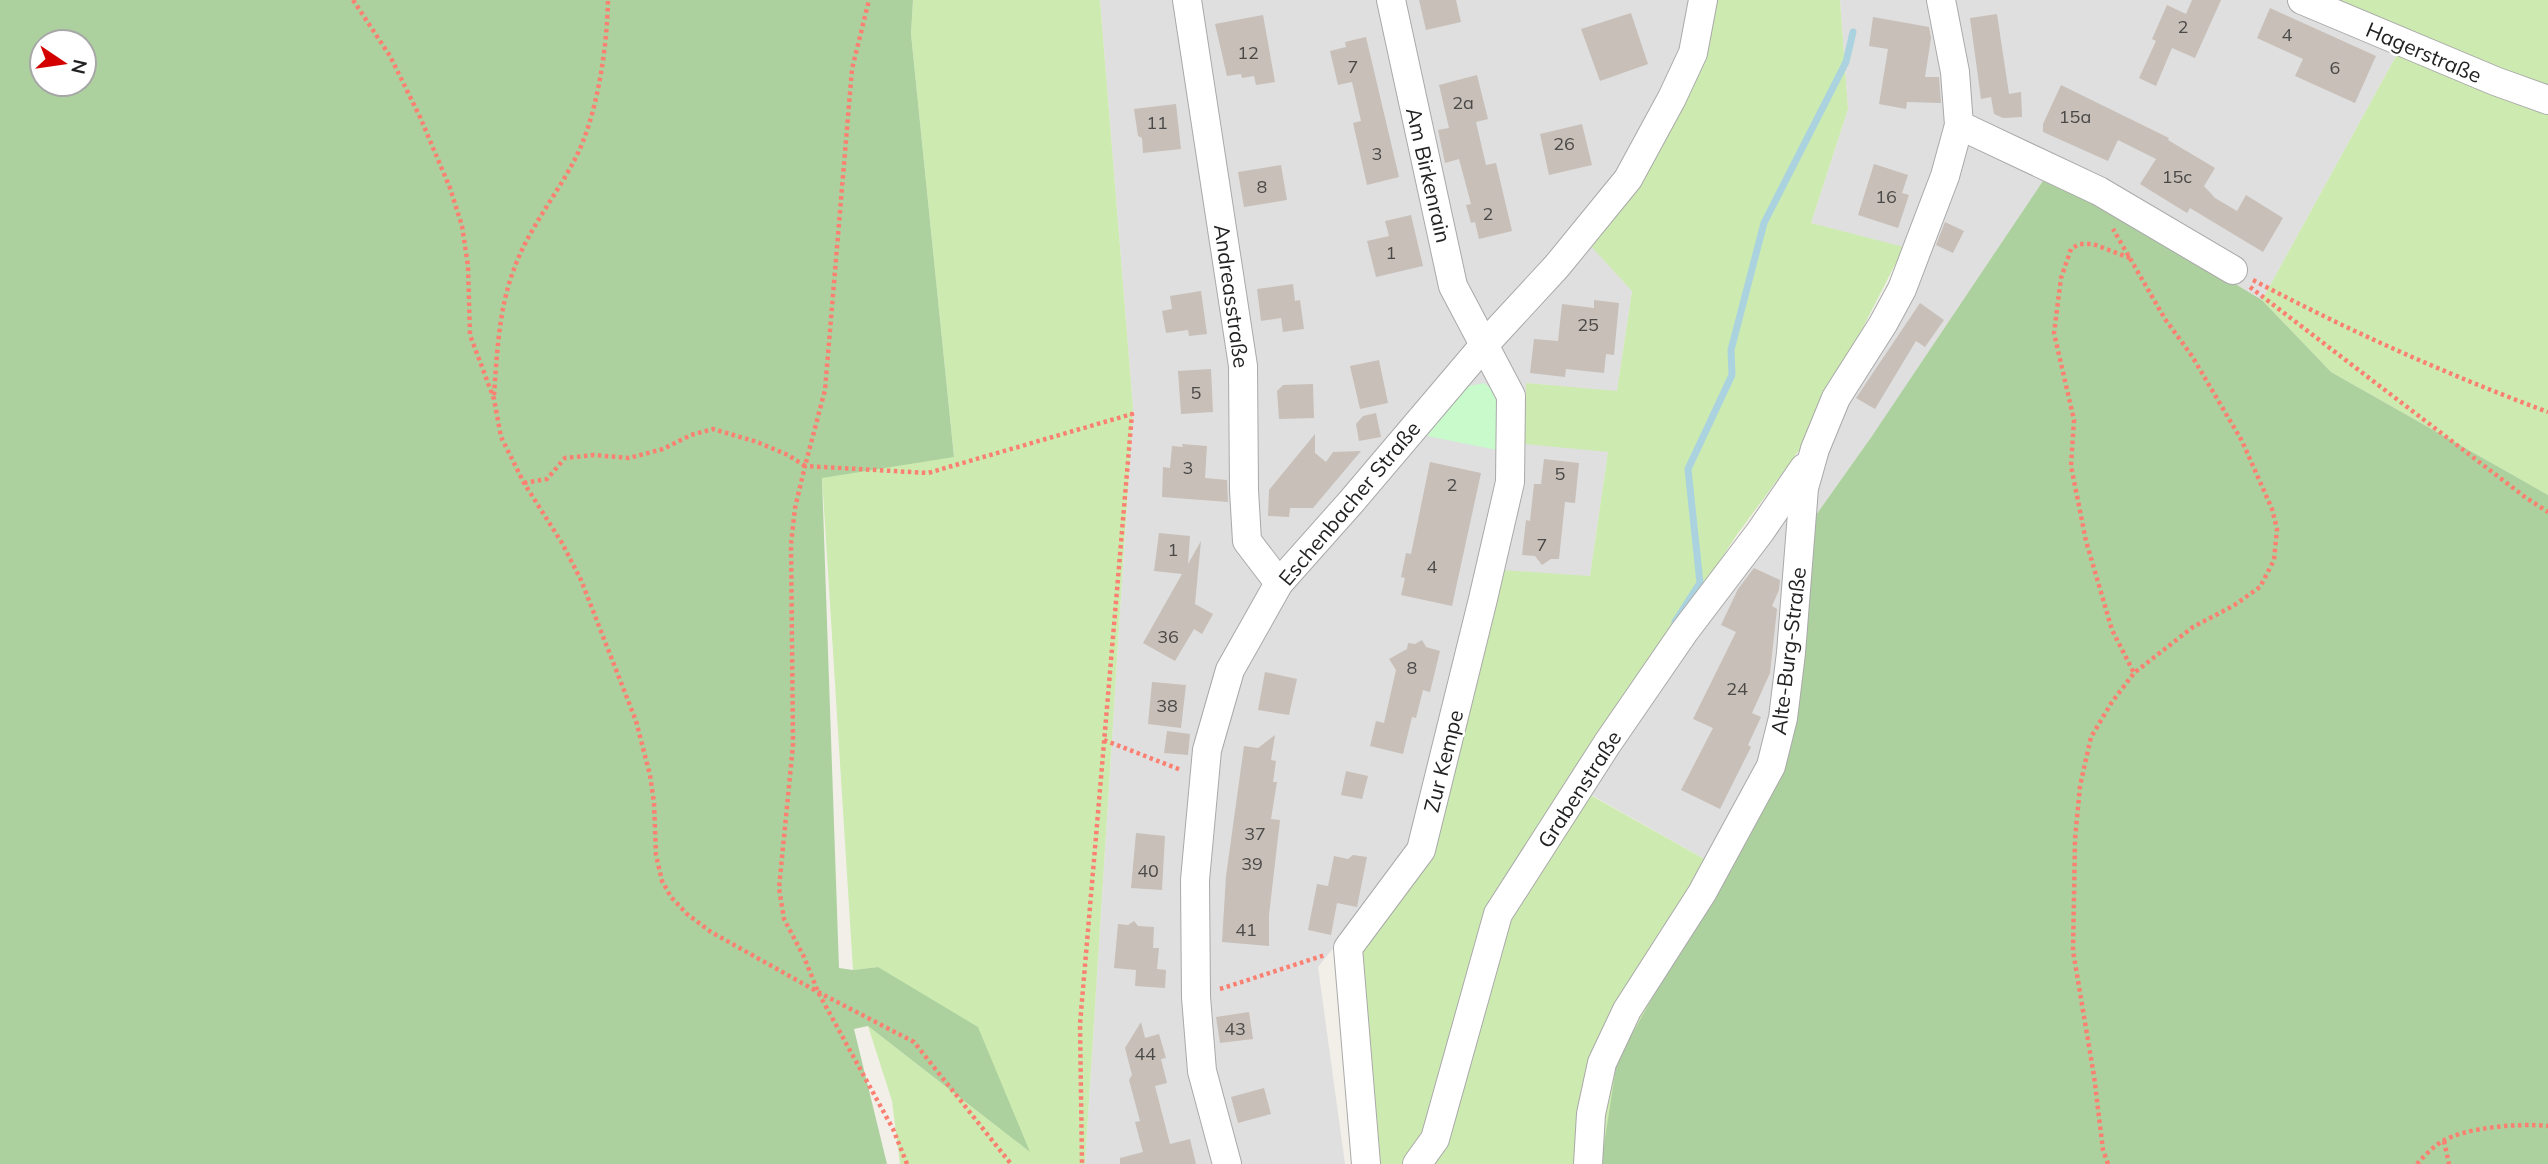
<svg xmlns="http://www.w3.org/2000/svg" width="2548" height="1164" font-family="Mulish,sans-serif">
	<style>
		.residential { fill: #e0dfdf }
		.grass { fill: #cdebb0 }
		.forest { fill: #add19e; fill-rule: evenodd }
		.park { fill: #c8facc }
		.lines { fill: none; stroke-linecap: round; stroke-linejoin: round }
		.stream { stroke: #aad3df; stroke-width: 7 }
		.building { fill: #c7bfb8 }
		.minor-casing { stroke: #a9a9a9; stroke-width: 30 }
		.path { stroke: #fa8072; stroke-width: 4.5; stroke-dasharray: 3.5 3.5; stroke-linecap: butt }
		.minor { stroke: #fff; stroke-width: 28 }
		.labels { text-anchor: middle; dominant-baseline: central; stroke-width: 5; stroke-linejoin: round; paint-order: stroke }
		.number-label { font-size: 18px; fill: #4b4948 }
		.street-label { font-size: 21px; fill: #222; stroke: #fff }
	</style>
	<rect width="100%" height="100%" fill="#f2efe9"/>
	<g class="residential">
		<path d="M1100 0H1712L1632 291 1617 392 1526 383 1608 452 1590 576 1415 847 1318 967 1345 1164H1085L1133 408Z"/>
		<path d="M1840 0H2293L2401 47 2262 300 2112 210 1872 436 1816 515 1792 717 1724 870 1565 780 1818 448 1912 250 1811 223 1848 109Z"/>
	</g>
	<g class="grass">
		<path d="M913 0H1100L1133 408 1085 1164H900L892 1101 868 1026 1029 1151 878 967 853 970 822 477 954 456 911 34Z"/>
		<path d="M1712 0H1840L1848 109 1811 223 1904 247 1803 445 1736 536 1493 910 1427 1139 1408 1164H1371L1355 952 1432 853 1500 570 1590 576 1608 452 1525 444 1526 383 1617 391 1632 291 1589 244Z"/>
		<path d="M2321 0H2548V495L2331 372 2262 300 2401 47Z"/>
		<path d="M1585 792 1724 870 1601 1164H1431L1511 908Z"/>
	</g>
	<g class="forest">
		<path d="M0 0H913L911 34 954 457 822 478 839 968 853 970 878 967 978 1027 1030 1152 868 1026 854 1029 887 1164H0ZM84 42V84H42V42Z"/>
		<path d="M2043 181 2112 210 2262 300 2331 372 2548 495V1164H1601L1617 1061 1724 870 1792 717 1816 515 1872 436Z"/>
	</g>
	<path class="park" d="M1484 383 1504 399 1502 451 1427 436 1464 387Z"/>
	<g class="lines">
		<path class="stream" d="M1675 622 1700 583 1688 469 1732 375 1731 350 1764 223 1846 62 1853 32"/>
	</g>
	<g class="building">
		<path d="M1419 0H1456L1461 22 1426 30Z"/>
		<path d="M2192 0H2221L2195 58 2172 48 2156 86 2139 78 2156 41 2152 39 2167 5 2186 14Z"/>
		<path d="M2270 8 2376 56 2355 103 2295 76 2303 59 2257 38Z"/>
		<path d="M1631 13 1648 64 1600 81 1581 29Z"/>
		<path d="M1997 14 2009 94 2021 92 2022 117 2003 118 1994 114 1991 97 1981 99 1970 18Z"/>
		<path d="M1263 15 1275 82 1256 85 1254 76 1242 78 1241 74 1227 76 1215 24Z"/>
		<path d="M1873 17 1929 27 1931 38 1925 77H1939L1941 103 1907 102 1906 109 1879 104 1888 49 1869 46Z"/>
		<path d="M1366 37 1399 177 1367 185 1353 123 1361 121 1352 82 1338 85 1330 51 1346 47 1345 42Z"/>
		<path d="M1477 75 1488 119 1476 122 1486 165 1496 163 1512 231 1479 239 1475 222 1471 223 1466 205 1471 204 1459 159 1445 163 1438 130 1449 128 1439 85Z"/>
		<path d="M2061 85 2169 138 2168 140 2215 168 2204 186 2215 198 2237 211 2246 195 2283 218 2263 252 2190 208 2187 213 2140 184 2156 159 2118 140 2108 161 2043 132V124Z"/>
		<path d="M1176 104 1181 149 1143 153 1142 138 1138 136 1134 109Z"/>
		<path d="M1582 124 1592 165 1549 175 1540 134Z"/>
		<path d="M1874 164 1908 175 1902 193 1909 195 1898 228 1858 215Z"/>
		<path d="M1281 165 1287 200 1244 207 1238 172Z"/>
		<path d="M1411 215 1423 266 1376 277 1367 241 1389 236 1385 221Z"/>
		<path d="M1945 222 1964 231 1953 253 1936 245Z"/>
		<path d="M1293 284 1295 301 1300 300 1304 329 1283 332 1281 318 1261 321 1257 289Z"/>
		<path d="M1201 291 1207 334 1189 336 1188 330 1166 333 1162 311 1172 309 1170 296Z"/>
		<path d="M1594 300 1619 303 1614 355 1606 354 1604 373 1566 369 1565 377 1530 373 1534 339 1558 341 1562 304 1594 308Z"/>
		<path d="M1920 303 1944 320 1925 347 1916 341 1875 409 1856 398Z"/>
		<path d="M1379 360 1388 403 1360 409 1350 366Z"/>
		<path d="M1211 369 1213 412 1181 414 1178 371Z"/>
		<path d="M1313 384 1314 418 1279 419 1277 391 1283 385Z"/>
		<path d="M1376 413 1381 437 1359 441 1356 424 1363 416Z"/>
		<path d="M1315 434V453L1326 462 1333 452 1361 451 1313 508H1290L1289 517 1268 516 1269 490Z"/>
		<path d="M1182 444 1207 446 1205 478 1227 480 1228 502 1162 497 1163 467 1170 468 1172 446 1183 447Z"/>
		<path d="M1544 459 1579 463 1575 503 1565 502 1559 559H1551L1542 565 1535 556 1522 555 1526 520 1530 521 1534 484H1541Z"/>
		<path d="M1430 462 1481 473 1452 606 1401 595 1405 578 1401 577 1406 553 1411 554Z"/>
		<path d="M1159 533 1190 536 1188 564 1201 541 1195 604 1213 614 1202 634 1194 629 1175 661 1143 643 1182 574 1154 571Z"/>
		<path d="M1754 568 1780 580 1779 590 1772 606 1777 609 1770 673 1752 713 1761 717 1748 745 1751 747 1720 809 1681 790 1713 728 1693 719 1736 632 1721 625 1738 589Z"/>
		<path d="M1422 640 1426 647 1440 651 1430 692 1423 690 1416 718 1412 717 1403 754 1370 746 1376 721 1384 723 1396 670 1389 659 1407 649 1408 643 1415 644Z"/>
		<path d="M1265 672 1297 679 1289 715 1258 710Z"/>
		<path d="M1152 682 1186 685 1181 728 1148 724Z"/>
		<path d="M1167 731 1190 734 1188 755 1164 753Z"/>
		<path d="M1275 735 1271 760 1276 761 1273 782H1277L1271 819 1280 820 1269 915V946L1222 942 1226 876 1244 746 1258 748Z"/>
		<path d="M1346 771 1368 776 1362 799 1341 795Z"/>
		<path d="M1136 833 1165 836 1162 890 1131 888Z"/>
		<path d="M1353 855 1367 857 1357 907 1337 903 1331 935 1308 930 1317 884 1328 886 1334 856 1348 859Z"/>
		<path d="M1134 921 1138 926 1154 927 1153 948H1159L1157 969 1166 970 1165 988 1135 986 1136 970 1114 968 1118 924 1128 925Z"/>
		<path d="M1249 1012 1253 1039 1220 1043 1216 1017Z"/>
		<path d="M1141 1022 1145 1038 1159 1034 1166 1058 1161 1059 1167 1083 1155 1086 1170 1144 1190 1139 1196 1164H1120V1158L1143 1152 1135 1122 1140 1121 1129 1080 1132 1075 1125 1048Z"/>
		<path d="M1264 1088 1271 1114 1238 1123 1231 1097Z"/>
	</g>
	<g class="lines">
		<g class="minor-casing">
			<g id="minor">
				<path d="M1187 0 1243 366 1244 490 1247 541 1279 583"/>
				<path d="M2302 0 2495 81 2548 100"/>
				<path d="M1959 125 2099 191 2233 270"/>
				<path d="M1227 1164 1202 1071 1196 997 1195 880 1207 750 1230 670 1279 583 1351 502 1485 344 1557 266 1628 179 1672 98 1693 53 1703 0"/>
				<path d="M1366 1164 1348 948 1421 850 1483 599 1510 482 1511 396 1453 286 1391 0"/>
				<path d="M1417 1164 1435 1139 1498 914 1607 744 1684 632 1760 532 1804 468"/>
				<path d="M1588 1164 1591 1114 1602 1063 1627 1010 1702 893 1771 766 1783 718 1791 653 1804 488 1815 449 1836 398 1883 324 1902 289 1945 176 1959 125 1955 72 1941 0"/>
			</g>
		</g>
		<g class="path">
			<path d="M353 0 390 56 420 117 450 188 462 226 468 266 470 335 494 399 501 437 524 483 562 543 581 580 636 721 650 775 654 803 656 855 662 881 671 897 687 914 711 932 818 992 914 1042 1011 1164"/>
			<path d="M2130 258 2093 244H2079L2071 249 2061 278 2054 333 2074 420 2071 466 2086 541 2112 630 2134 673"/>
			<path d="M2253 280C2349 331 2446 374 2548 412"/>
			<path d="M2250 287 2525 497 2548 512"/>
			<path d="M494 395C497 353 499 308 514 269 528 230 555 197 574 161 597 118 607 49 608 0"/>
			<path d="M524 483 547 479 565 458 594 455 629 458 663 449 691 435 713 429 757 442 788 455 805 466 825 390 852 69 869 0"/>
			<path d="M1104 740 1181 770"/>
			<path d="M1220 989 1325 955"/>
			<path d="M2444 1141 2449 1164"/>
			<path d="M907 1164 893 1129 818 992 804 957 784 919 779 888 793 745 791 544 795 508 805 466 928 473 1132 414 1080 1024 1082 1164"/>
			<path d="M2108 1164 2103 1150 2094 1076 2073 951 2075 839 2080 786 2091 737 2112 702 2134 673 2193 627 2233 606 2260 587 2274 560 2277 529 2272 509 2242 441 2192 356 2165 319 2113 229"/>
			<path d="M2417 1164C2424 1156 2432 1148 2441 1142 2465 1127 2520 1123 2548 1126"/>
		</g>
		<use href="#minor" class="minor"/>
	</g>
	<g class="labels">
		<g class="number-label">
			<text x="2183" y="26">2</text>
			<text x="2287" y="34">4</text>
			<text x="1248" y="52">12</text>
			<text x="1353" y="66">7</text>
			<text x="2335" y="67">6</text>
			<text x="1463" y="102">2a</text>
			<text x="2075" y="116">15a</text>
			<text x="1157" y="122">11</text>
			<text x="1564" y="143">26</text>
			<text x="1377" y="153">3</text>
			<text x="2177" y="176">15c</text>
			<text x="1262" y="186">8</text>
			<text x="1886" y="196">16</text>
			<text x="1488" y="213">2</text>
			<text x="1391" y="252">1</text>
			<text x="1588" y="324">25</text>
			<text x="1196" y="392">5</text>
			<text x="1188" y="467">3</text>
			<text x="1560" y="473">5</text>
			<text x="1452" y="484">2</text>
			<text x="1542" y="544">7</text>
			<text x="1173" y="549">1</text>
			<text x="1432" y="566">4</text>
			<text x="1168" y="636">36</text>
			<text x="1412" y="667">8</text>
			<text x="1737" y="688">24</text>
			<text x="1167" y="705">38</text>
			<text x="1255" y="833">37</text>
			<text x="1252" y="863">39</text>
			<text x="1148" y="870">40</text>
			<text x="1246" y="929">41</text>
			<text x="1235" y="1028">43</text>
			<text x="1145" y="1053">44</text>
		</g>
		<g class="street-label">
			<text transform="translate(2424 52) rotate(23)">Hagerstraße</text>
			<text transform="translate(1429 175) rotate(77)">Am Birkenrain</text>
			<text transform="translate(1232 296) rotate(82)">Andreasstraße</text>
			<text transform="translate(1349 503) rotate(-50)">Eschenbacher Straße</text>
			<text transform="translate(1788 651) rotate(-83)">Alte-Burg-Straße</text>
			<text transform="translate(1443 761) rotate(-76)">Zur Kempe</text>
			<text transform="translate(1579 789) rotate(-57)">Grabenstraße</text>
		</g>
	</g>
	<g transform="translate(63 63) rotate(103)"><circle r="33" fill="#ffffff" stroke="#a7a7a7" stroke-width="2"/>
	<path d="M0-5L12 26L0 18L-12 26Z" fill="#d40000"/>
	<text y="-10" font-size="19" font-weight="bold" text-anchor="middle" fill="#222222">N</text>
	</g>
</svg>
